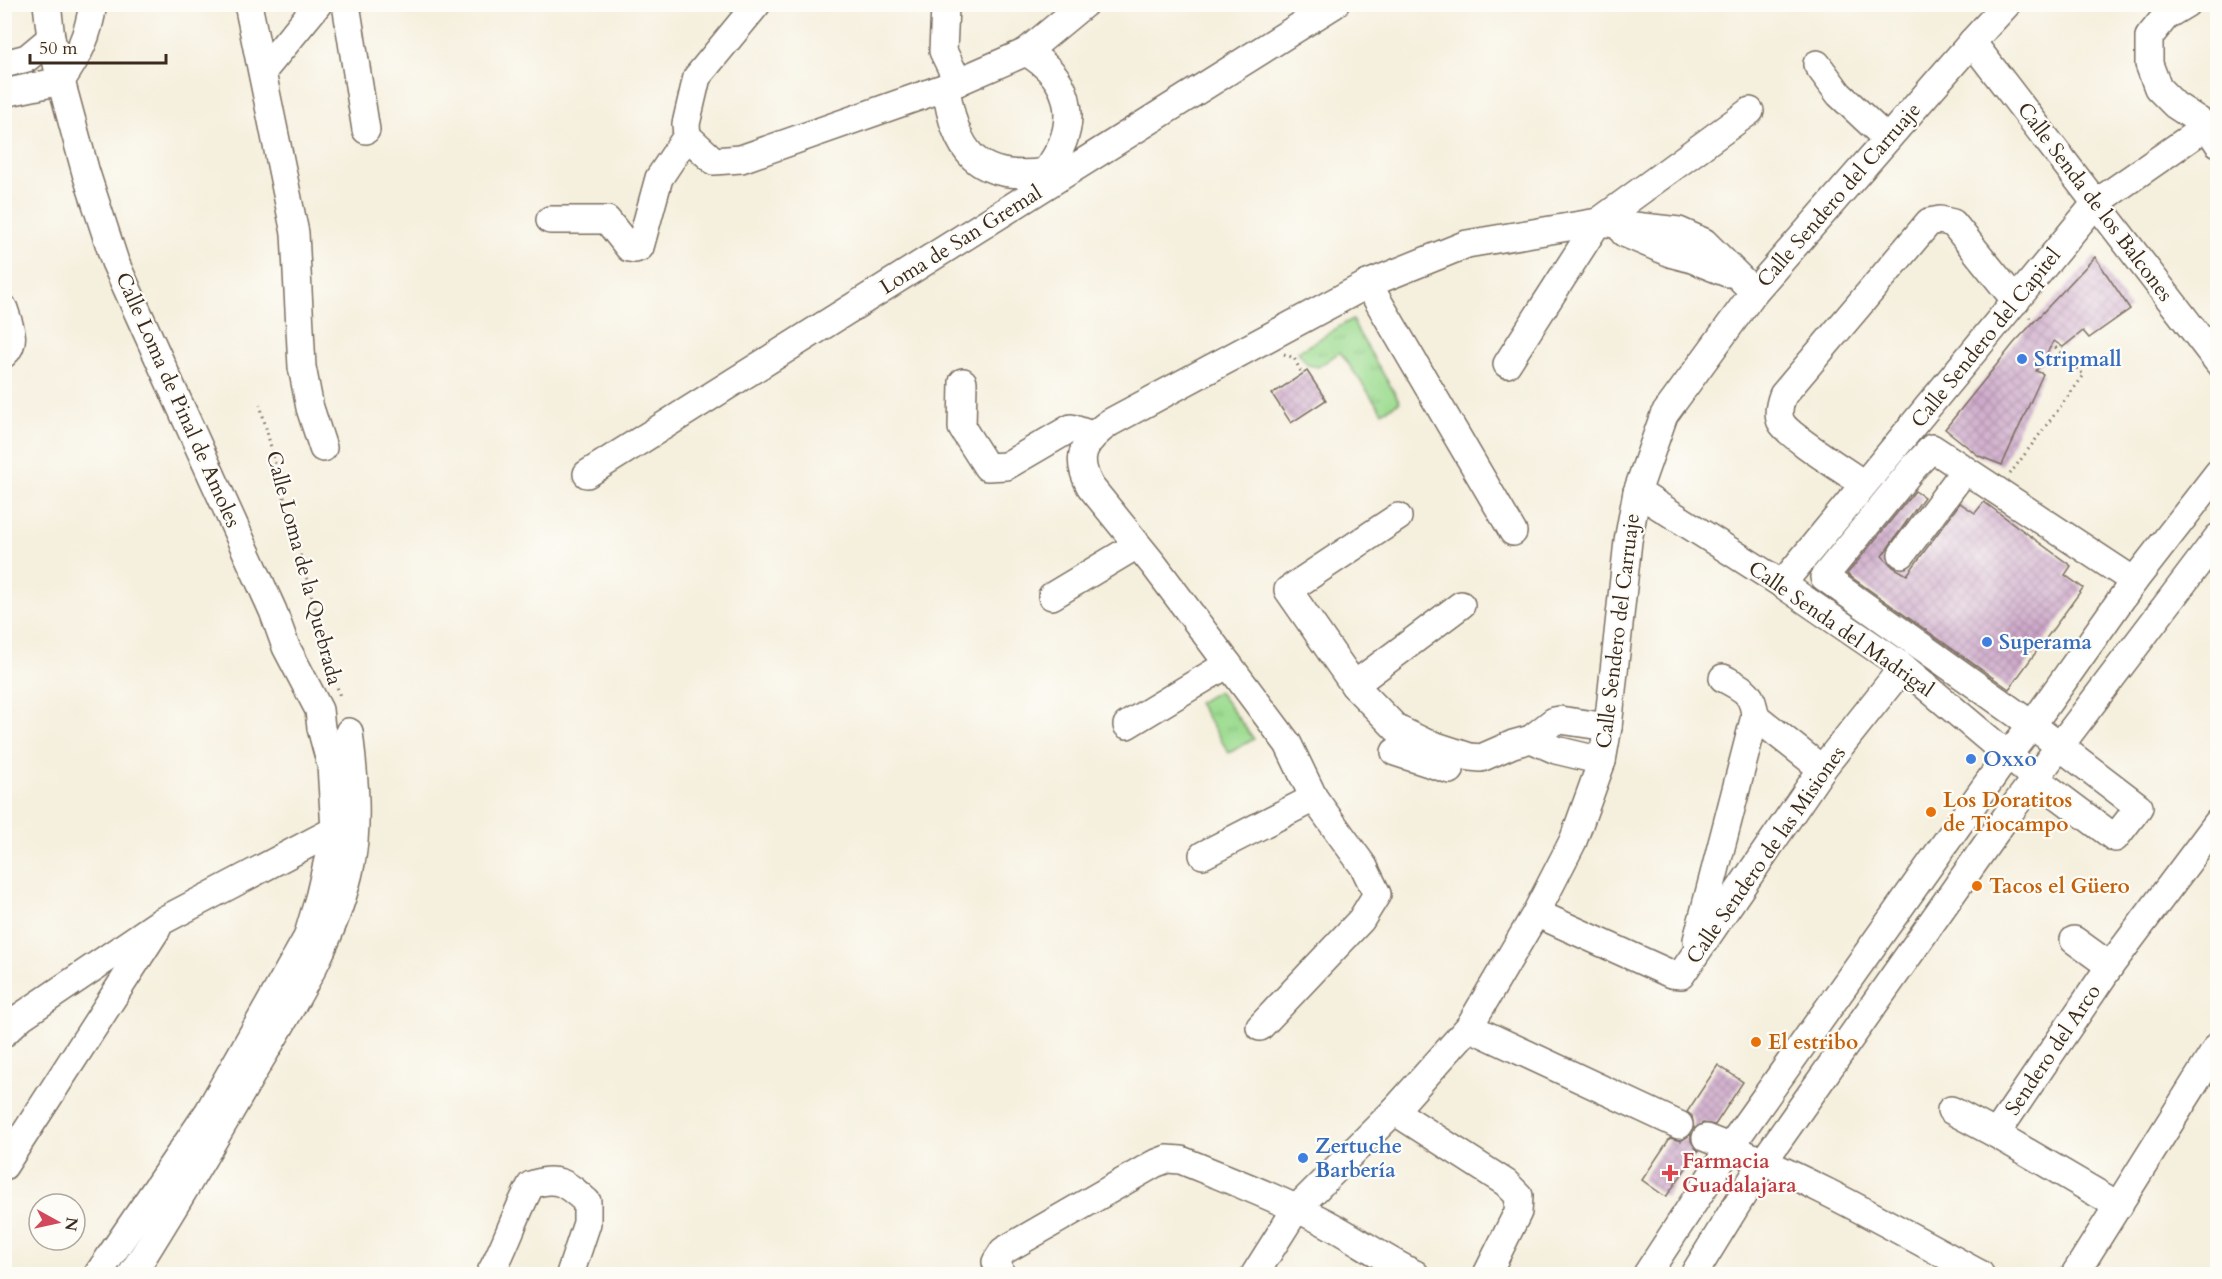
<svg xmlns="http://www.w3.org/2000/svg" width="2222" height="1279" font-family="Cardo,serif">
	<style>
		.park { fill: url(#park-tufts); stroke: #6c8358; stroke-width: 1.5 }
		.building { fill: url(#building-cross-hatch) }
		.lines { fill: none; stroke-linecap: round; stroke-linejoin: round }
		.minor-casing { stroke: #7c6f61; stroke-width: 30 }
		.path { stroke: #7c6f61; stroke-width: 3; stroke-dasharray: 1.5 4.5; stroke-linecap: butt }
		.minor { stroke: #fff; stroke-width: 27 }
		.shop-dot { fill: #3f7fe0; stroke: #fdfcf7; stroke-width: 2 }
		.food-dot { fill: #e8710a; stroke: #fdfcf7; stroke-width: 2 }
		.health-dot { fill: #e0444e; stroke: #fdfcf7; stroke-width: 2 }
		.labels { text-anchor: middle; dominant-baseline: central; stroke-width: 4.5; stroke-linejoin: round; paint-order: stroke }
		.street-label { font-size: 21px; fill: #3b2a1e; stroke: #fdfcf7 }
		.shop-label { font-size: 21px; font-weight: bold; fill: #366cbe; stroke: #fdfcf7; text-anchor: start }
		.food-label { font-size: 21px; font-weight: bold; fill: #c56008; stroke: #fdfcf7; text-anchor: start }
		.health-label { font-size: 21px; font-weight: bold; fill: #be3a42; stroke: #fdfcf7; text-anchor: start }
	</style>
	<defs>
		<pattern id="park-tufts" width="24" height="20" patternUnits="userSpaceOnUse" patternTransform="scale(1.5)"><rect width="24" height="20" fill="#9ddc91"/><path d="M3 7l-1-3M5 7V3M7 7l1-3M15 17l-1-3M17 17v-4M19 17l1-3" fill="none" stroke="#88bd7d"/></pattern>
		<pattern id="building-cross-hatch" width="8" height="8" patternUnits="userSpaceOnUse" patternTransform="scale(1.5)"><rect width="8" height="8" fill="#cda8ca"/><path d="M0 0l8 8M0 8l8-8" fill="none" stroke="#a889a3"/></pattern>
	</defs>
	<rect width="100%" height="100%" fill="#fdfcf7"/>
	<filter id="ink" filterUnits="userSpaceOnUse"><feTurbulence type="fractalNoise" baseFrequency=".0167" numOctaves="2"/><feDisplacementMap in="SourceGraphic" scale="12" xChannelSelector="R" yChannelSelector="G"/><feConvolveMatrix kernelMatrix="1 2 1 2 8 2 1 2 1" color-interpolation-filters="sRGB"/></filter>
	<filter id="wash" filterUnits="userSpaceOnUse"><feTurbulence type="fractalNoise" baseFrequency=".008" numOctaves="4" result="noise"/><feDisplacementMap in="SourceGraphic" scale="24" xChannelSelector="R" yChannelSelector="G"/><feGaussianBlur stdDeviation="1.35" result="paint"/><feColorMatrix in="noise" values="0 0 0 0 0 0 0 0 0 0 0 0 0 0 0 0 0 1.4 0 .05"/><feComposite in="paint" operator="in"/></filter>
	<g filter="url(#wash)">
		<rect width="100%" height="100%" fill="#f5efdd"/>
		<g class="park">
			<path d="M1353 320 1357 330 1400 402 1382 412 1340 352 1318 367 1308 365 1298 352 1347 322Z"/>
			<path d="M1218 691 1254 739 1229 753 1198 703Z"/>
		</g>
		<g id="blocks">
			<g class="building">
				<path d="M2095 257 2130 309 2089 338 2083 331 2063 347 2054 341 2036 371 2043 374 2002 465 1979 456 1945 429 2014 343Z"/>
				<path d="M1307 371 1326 400 1291 423 1272 394Z"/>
				<path d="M1915 491 1924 497 1882 556 1893 567 1907 575 1960 503 1975 513 1984 502 2071 566 2065 575 2083 588 2009 689 1847 574Z"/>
				<path d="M1718 1065 1743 1082 1715 1125 1703 1123 1694 1129 1692 1116 1687 1112Z"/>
				<path d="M1691 1134V1141L1698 1151 1666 1197 1642 1180 1670 1138 1681 1141Z"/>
			</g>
		</g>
	</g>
	<g filter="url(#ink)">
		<use href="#blocks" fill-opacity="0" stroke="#7c6f61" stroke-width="1.5"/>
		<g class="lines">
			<g class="minor-casing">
				<g id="minor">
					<path d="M47 4 51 38 61 81 86 173 115 262 273 611 286 647 319 710 321 728 331 765 335 830 319 898 307 938 209 1111 98 1274"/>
					<path d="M248 4 295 233 302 367 310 408 323 448"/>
					<path d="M346 4 366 130"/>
					<path d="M947 4 945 7 943 51 958 82"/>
					<path d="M2186 4 2166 16 2149 37V64L2158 88 2175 105 2207 126 2218 143"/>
					<path d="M1972 42 2218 362"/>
					<path d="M4 64 27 58 51 38"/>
					<path d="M1817 64 1839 94 1887 139"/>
					<path d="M263 71 318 4"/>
					<path d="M946 87C955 151 976 182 1045 172 1080 128 1076 81 1026 52"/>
					<path d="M4 93 61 81C79 54 88 37 93 4"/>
					<path d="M687 136 714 161 741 159 946 87 1026 52 1084 4"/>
					<path d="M687 136 686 124 697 77 757 4"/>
					<path d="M550 220H607L629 248 635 249 640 247 659 178 687 136"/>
					<path d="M1624 233 1673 254 1692 259 1727 273"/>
					<path d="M1368 284 1513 532"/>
					<path d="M4 309C9 325 18 342 4 354"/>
					<path d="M1507 364 1598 222 1750 111"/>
					<path d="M963 382 962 428 987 467 1006 466 1071 428 1092 435"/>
					<path d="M587 474 1335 4"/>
					<path d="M1863 484C1847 472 1788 436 1781 422 1777 414 1780 403 1783 395L1929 222 1940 220 1953 223 2016 301"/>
					<path d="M1637 492 1782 584 1903 667 2036 779 2115 838 2139 807 2032 725 1824 577 1914 467 1932 448 2134 581"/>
					<path d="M1398 517 1288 590 1354 685 1397 729 1424 742 1470 757 1481 758 1513 744 1531 739 1554 721 1560 720 1608 727"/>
					<path d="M1902 554 1965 470"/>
					<path d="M1782 584 2096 203 2207 126 2218 122"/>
					<path d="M1052 596 1137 545"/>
					<path d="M1354 685 1461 605"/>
					<path d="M1755 716 1822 769"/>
					<path d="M1127 725 1228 664"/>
					<path d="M1531 739 1556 750 1602 761"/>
					<path d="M1395 752 1450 770"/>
					<path d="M1203 855 1314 798"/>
					<path d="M1536 913 1671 974 1681 975 1822 769 1903 667"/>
					<path d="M1697 940 1755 716C1753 692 1743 689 1723 678"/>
					<path d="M2074 940 2110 966"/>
					<path d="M1260 1027 1361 920 1377 894 1364 867 1314 798 1288 744 1154 565 1090 486C1074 456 1084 441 1109 423L1368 284 1467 244 1598 222 1679 231 1704 242 1754 292"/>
					<path d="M1469 1027 1679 1125"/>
					<path d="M4 1033 22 1016 162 921 335 830 346 827"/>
					<path d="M1951 1110 1996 1134 2119 1206"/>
					<path d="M1394 1111 1506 1183 1519 1196 1518 1212 1487 1274"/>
					<path d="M1996 1134 2110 966 2218 822"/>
					<path d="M1706 1138C1801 1174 1891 1226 1980 1274"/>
					<path d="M4 1166 157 929"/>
					<path d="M132 1274C174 1208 214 1140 253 1072 292 1006 336 939 351 863 359 819 354 775 349 732"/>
					<path d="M490 1274C506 1246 515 1214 531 1185 558 1175 567 1184 587 1202V1223L570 1274"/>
					<path d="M1001 1274 996 1262 1003 1251 1154 1164 1167 1159 1181 1160C1230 1180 1280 1199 1326 1223 1356 1239 1384 1259 1415 1274"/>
					<path d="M1255 1274 1296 1209 1394 1111 1469 1027 1536 913 1573 841 1602 761 1608 727 1628 541 1637 492 1664 415 1754 292 1972 42 2007 4"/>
					<path d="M1647 1274 1730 1147 2007 756 2032 725 2134 581 2218 473"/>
					<path d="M1694 1274 1763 1162 2006 817 2218 537"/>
					<path d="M2075 1274 2218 1046"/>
				</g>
			</g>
			<g class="path">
				<path d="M2029 317 2034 323"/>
				<path d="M1284 354 1294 358 1302 374"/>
				<path d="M260 404 280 483 340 697"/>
				<path d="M2010 474 2084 375 2052 344"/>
			</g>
			<use href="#minor" class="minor"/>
		</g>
	</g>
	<g class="shop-dot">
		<circle cx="2022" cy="359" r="6"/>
		<circle cx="1987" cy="642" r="6"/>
		<circle cx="1971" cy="759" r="6"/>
		<circle cx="1303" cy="1158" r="6"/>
	</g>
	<g class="food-dot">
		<circle cx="1931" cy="812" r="6"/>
		<circle cx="1977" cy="886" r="6"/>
		<circle cx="1756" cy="1042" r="6"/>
	</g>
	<path class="health-dot" d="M1667 1164h6v6h6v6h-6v6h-6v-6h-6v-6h6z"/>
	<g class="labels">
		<g class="street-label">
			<text transform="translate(1839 195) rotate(-49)">Calle Sendero del Carruaje</text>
			<text transform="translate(2095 202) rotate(53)">Calle Senda de los Balcones</text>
			<text transform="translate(961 240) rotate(-32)">Loma de San Gremal</text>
			<text transform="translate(1986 338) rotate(-51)">Calle Sendero del Capitel</text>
			<text transform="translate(178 400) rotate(66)">Calle Loma de Pinal de Amoles</text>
			<text transform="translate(304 568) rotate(75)">Calle Loma de la Quebrada</text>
			<text transform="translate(1841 629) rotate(35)">Calle Senda del Madrigal</text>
			<text transform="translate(1618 631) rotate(-83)">Calle Sendero del Carruaje</text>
			<text transform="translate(1766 855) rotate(-55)">Calle Sendero de las Misiones</text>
			<text transform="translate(2053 1050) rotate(-56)">Sendero del Arco</text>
		</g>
		<g class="shop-label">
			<text x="2034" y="359">Stripmall</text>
			<text x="1999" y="642">Superama</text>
			<text x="1983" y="759">Oxxo</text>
			<text x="1315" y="1146">Zertuche<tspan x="1315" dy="24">Barbería</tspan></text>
		</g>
		<g class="food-label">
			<text x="1943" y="800">Los Doratitos<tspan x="1943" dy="24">de Tiocampo</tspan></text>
			<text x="1989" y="886">Tacos el Güero</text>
			<text x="1768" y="1042">El estribo</text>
		</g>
		<g class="health-label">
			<text x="1682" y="1161">Farmacia<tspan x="1682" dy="24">Guadalajara</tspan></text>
		</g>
	</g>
	<rect width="2222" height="1279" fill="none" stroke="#fdfcf7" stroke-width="24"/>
	<g transform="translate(57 1222) rotate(98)"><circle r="28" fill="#fdfcf7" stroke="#afa8a0" stroke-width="1.5"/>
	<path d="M0-4.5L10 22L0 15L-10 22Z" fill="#d1495b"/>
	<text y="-9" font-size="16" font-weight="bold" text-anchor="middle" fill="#3b2a1e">N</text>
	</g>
	<path d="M30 54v9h136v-9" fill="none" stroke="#3b2a1e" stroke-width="3"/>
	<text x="39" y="54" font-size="18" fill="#3b2a1e" stroke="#fdfcf7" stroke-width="4.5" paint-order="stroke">50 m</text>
</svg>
